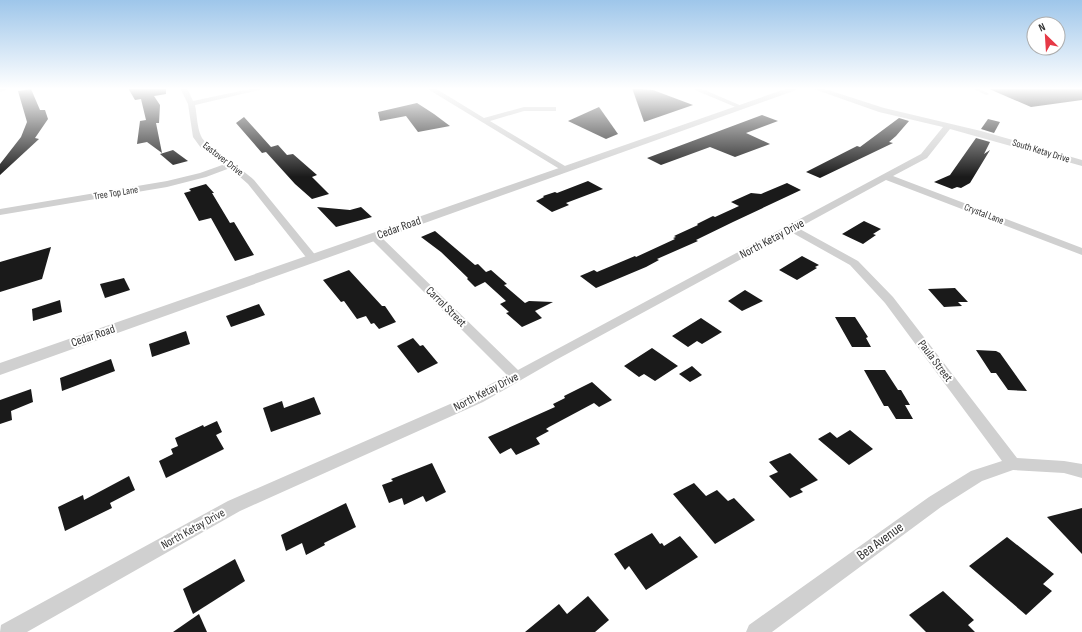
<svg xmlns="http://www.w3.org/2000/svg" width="1082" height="632" font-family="'Sofia Sans Condensed',sans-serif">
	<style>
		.building { fill: #1a1a1a }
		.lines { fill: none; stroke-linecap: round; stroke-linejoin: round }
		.service { fill: #d0d0d0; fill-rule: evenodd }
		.minor { fill: #d0d0d0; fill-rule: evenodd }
		.tertiary { fill: #d0d0d0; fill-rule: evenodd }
		.labels { text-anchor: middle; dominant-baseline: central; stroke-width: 4; stroke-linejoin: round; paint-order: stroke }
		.far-street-label { font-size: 10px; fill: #333; stroke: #fff }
		.street-label { font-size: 12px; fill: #333; stroke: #fff }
		.near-street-label { font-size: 14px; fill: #333; stroke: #fff }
	</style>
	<rect width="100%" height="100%" fill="#fff"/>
	<g class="building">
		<path d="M128 88H166V94L154 96 160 105 159 123H156L162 153 147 142 137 144 140 121 146 120 141 99 135 100Z"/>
		<path d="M632 88 653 90 693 105 644 122Z"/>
		<path d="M987 88H1082V100L1031 107Z"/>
		<path d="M31 89 40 110H45L48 119 35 138 39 139 0 175V164L21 137 27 122 18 91Z"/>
		<path d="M417 103 434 114 450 126 418 132 406 116 380 121 378 112Z"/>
		<path d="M599 107 618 134 606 139 568 121Z"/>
		<path d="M762 115 778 121 746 133 770 144 735 157 710 147 661 165 647 158Z"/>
		<path d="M244 117 271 147 278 145 287 155 293 154 317 175 312 177 329 194 312 199 295 184 266 152 262 153 236 123Z"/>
		<path d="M899 118 909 121 896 136 889 142 893 143 820 178 806 172 857 146 860 147Z"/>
		<path d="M988 119 1000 122 994 133 981 129Z"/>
		<path d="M976 138 990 142 984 154 990 150 970 183 961 188 957 187 952 189 934 182 950 175Z"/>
		<path d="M173 150 188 161 173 165 160 154Z"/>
		<path d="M588 181 603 189 566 203 569 205 552 212 536 201 544 197 543 196 555 192 557 193Z"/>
		<path d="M787 183 801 190 733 222 696 240 698 241 657 259 659 260 646 267 596 288 580 276 594 270 597 272 635 256 636 257 675 239 673 238 676 237 674 236 698 225 697 224 713 216 715 217 739 206 731 202 751 193 761 194Z"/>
		<path d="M206 184 214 193H212L230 223 234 222 254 255 235 261 211 218 199 221 184 193 191 191 189 189Z"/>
		<path d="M317 207 350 210 361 207 372 217 336 227Z"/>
		<path d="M864 221 881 229 873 234 876 235 863 244 842 234Z"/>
		<path d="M435 231 475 265 478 264 486 272 491 270 507 284 504 285 525 303 529 301 553 302 535 311 542 318 522 327 506 313 509 312 500 304 506 301 485 282 475 287 467 279 468 278 441 252 421 237Z"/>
		<path d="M51 247 42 279 0 292V262Z"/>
		<path d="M802 256 819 265 815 267 817 268 797 280 779 270Z"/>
		<path d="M349 270 382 306H385L396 322 379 329 374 323 371 324 366 316 357 319 344 301 341 302 323 280Z"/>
		<path d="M124 278 130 290 105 298 100 284Z"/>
		<path d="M955 288 968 302H958L962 306 944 307 928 289Z"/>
		<path d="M745 290 763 301 742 311 728 301Z"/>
		<path d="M60 300 62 312 33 321 32 309Z"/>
		<path d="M259 304 265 315 231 327 226 316Z"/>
		<path d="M835 317H855L868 337 866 338 871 347H852Z"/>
		<path d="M701 318 722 332 702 344 697 341 688 347 672 336Z"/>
		<path d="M186 331 190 344 152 357 149 344Z"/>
		<path d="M413 338 420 346 423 345 438 363 418 373 397 346Z"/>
		<path d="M652 348 678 366 655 381 644 374 639 377 624 366Z"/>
		<path d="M976 350 996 351 1000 353 1027 391 1008 390 996 373H991Z"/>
		<path d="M111 359 115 371 62 391 60 378Z"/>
		<path d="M692 366 702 375 690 382 679 374Z"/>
		<path d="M864 370H885L898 390H901L910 405H905L913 419H896L888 406H884Z"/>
		<path d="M592 382 612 400 599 407 594 403 549 427 546 429 549 431 536 438 540 444 516 455 511 448 500 454 488 437 555 407 553 404 565 398 564 396Z"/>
		<path d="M31 389 33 402 11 411 12 420 0 424V400Z"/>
		<path d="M314 397 321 414 271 432 263 408 282 401 284 408Z"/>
		<path d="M217 421 222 432 216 435 224 449 166 478 159 461 173 454 171 449 178 446 175 438 203 425 204 427Z"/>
		<path d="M850 430 873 449 849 465 818 439 830 432 837 438Z"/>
		<path d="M790 453 818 480 800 489 803 492 790 498 769 476 778 472 769 462Z"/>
		<path d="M432 463 446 492 426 502 423 496 404 505 402 498 389 503 382 485 393 481 391 479Z"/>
		<path d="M129 476 135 490 110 503 112 508 65 531 58 507 83 495 84 500Z"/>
		<path d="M694 483 706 496 717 490 728 501 734 498 755 520 715 544 673 494Z"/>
		<path d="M346 503 356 527 324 543 325 545 306 555 302 543 286 551 281 535Z"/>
		<path d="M1082 508V554L1047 517Z"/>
		<path d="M652 533 660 544 662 543 664 546 680 536 698 557 646 590 629 566 625 570 614 554Z"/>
		<path d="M1007 537 1054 574 1043 584 1052 591 1026 615 969 566Z"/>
		<path d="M235 559 245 581 193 614 183 589Z"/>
		<path d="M943 591 974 620 968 625 975 632H926L909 615Z"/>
		<path d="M588 596 609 620 595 632H525L559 604 567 614Z"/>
		<path d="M199 614 207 632H173Z"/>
	</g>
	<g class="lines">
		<path class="service" d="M977 88 988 93 989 94 986 95 972 88Z"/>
		<g class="minor">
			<path d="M0 88H10L0 92Z"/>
			<path d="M180 88H187L193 101 254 88H268L195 105C197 115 197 127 201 136 205 147 243 169 254 180L317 257 318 259 317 261H309L248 184 230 168 206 177 167 187 0 215V209L167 181 200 173 225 164 201 148 193 137 188 104Z"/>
			<path d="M426 88H435L484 118 524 107H556V111H524L490 121 570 169 566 172 563 171Z"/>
			<path d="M690 88H700L744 107 742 108H738Z"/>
			<path d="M811 88H822L884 108 981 131 1082 160V166L950 129 927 158 893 176 1082 248V255L886 180 798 228 858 261 893 297 1017 458 1064 461 1082 464V478L1064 473 1013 470 982 481 941 507 772 632H746L749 625 929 497 971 471 1002 461 885 303 850 265 791 232 554 361 483 402 240 511 27 632H0L1 625 228 501 473 394 507 375 371 239 370 237 371 235H379L518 370 921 154 943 127 879 112Z"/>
		</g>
		<path class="tertiary" d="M788 88H802L0 375V363Z"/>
	</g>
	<linearGradient id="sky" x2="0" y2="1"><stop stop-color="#9ec6ea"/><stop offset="0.5" stop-color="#fff"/><stop offset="1" stop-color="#fff" stop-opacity="0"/></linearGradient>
	<rect width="1082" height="177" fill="url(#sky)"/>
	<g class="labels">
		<g class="far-street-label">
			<text transform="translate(1041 151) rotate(17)">South Ketay Drive</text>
			<text transform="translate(223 159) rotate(38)">Eastover Drive</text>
			<text transform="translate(116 193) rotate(-9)">Tree Top Lane</text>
			<text transform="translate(984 214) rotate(21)">Crystal Lane</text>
		</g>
		<g class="street-label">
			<text transform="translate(399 228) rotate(-20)">Cedar Road</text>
			<text transform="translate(772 239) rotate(-28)">North Ketay Drive</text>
			<text transform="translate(446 307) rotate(45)">Carrol Street</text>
			<text transform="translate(93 336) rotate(-19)">Cedar Road</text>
			<text transform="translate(935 361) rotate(53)">Paula Street</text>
			<text transform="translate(486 392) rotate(-27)">North Ketay Drive</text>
			<text transform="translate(193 529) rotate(-29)">North Ketay Drive</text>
		</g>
		<g class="near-street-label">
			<text transform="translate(880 541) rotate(-36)">Bea Avenue</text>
		</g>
	</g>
	<g transform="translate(1046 36) rotate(335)"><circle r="19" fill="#ffffff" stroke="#adadad"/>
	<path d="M0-3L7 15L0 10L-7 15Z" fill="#e63946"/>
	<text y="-6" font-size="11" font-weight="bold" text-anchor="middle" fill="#333333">N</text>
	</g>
</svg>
